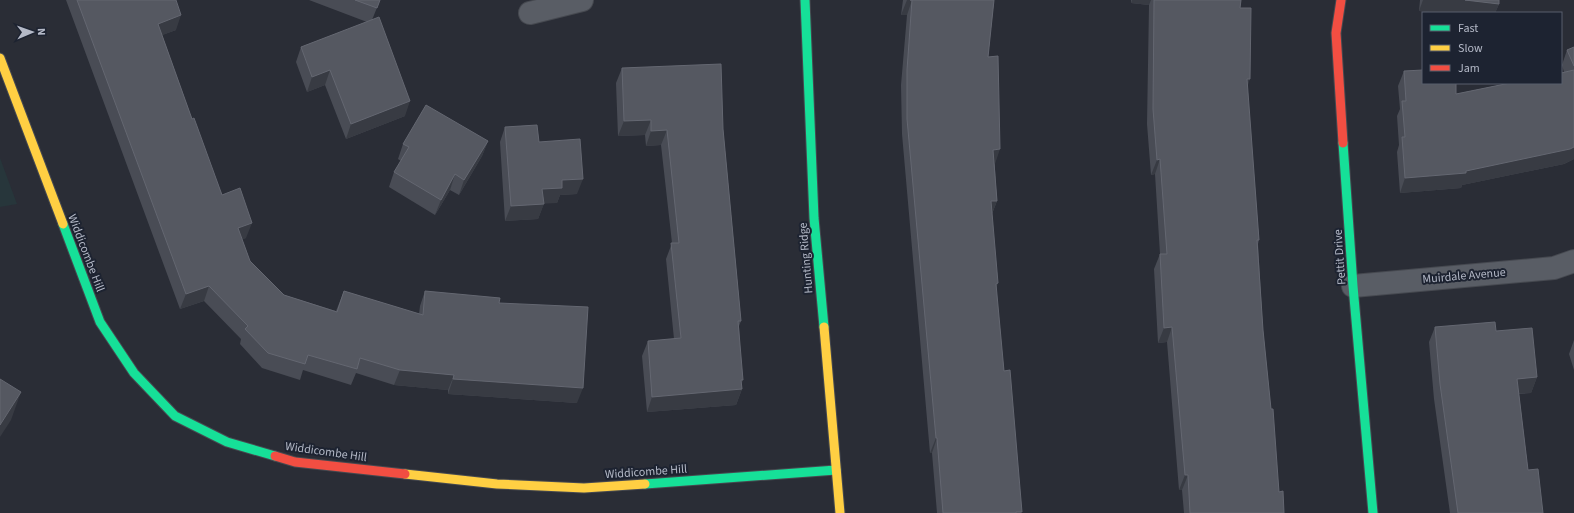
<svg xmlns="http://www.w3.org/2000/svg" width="1574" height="513" font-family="'Source Sans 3',sans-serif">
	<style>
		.green { fill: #27363b }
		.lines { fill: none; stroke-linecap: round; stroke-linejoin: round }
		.street-casing { stroke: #464950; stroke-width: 24 }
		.fast-casing { stroke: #464950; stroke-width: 11 }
		.slow-casing { stroke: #464950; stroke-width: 11 }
		.jam-casing { stroke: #464950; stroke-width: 11 }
		.street { stroke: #595d65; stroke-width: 22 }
		.fast { stroke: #16e098; stroke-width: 9 }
		.slow { stroke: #ffcf43; stroke-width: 9 }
		.jam { stroke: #f24e42; stroke-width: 9 }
		.wall { fill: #494c55 }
		.shaded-wall { fill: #383b43 }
		.building { fill: #555861; stroke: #646771 }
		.labels { text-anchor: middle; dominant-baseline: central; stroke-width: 4; stroke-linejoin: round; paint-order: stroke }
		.street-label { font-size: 12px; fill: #b4b9c7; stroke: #1d2331 }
	</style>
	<rect width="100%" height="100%" fill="#2a2d36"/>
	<path class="green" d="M0 158 17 204 0 207Z"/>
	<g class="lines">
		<g class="street-casing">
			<g id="street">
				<path d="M530 13 582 0"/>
				<path d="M1353 286 1554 268 1574 261"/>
			</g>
		</g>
		<g class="fast-casing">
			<g id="fast">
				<path d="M805 0 814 218 824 327"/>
				<path d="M1343 143 1353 286 1373 513"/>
				<path d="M63 224 100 322 134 373 175 416 227 442 275 456"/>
				<path d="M645 484 836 470"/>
			</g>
		</g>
		<g class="slow-casing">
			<g id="slow">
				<path d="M0 58 63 224"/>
				<path d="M824 327 840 513"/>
				<path d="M405 474 497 484 584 488 645 484"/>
			</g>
		</g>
		<g class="jam-casing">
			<g id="jam">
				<path d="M1341 0 1336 33 1343 143"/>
				<path d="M275 456 295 462 405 474"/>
			</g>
		</g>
		<use href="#street" class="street"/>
		<use href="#fast" class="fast"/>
		<use href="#slow" class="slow"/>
		<use href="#jam" class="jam"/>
	</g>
	<g class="wall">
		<path d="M66 0H176V30L162 35 192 119 222 195 246 238 242 239 250 261 284 295 336 311 344 291 419 314 420 306 425 291 499 303 577 403 448 394V390L394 385 356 373 351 385 303 370 300 380 262 368 240 344 241 339 204 301 180 309Z"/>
		<path d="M309 0H380L372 20 405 116 346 139 325 85 307 92 296 62 301 47 367 22Z"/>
		<path d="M903 0H994L988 57 997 201 992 214 996 289 1004 371 1021 513H937L932 453H930L902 134 901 85 907 15H901Z"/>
		<path d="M1131 0H1241L1240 8 1247 87 1259 240 1258 244 1263 330 1279 492 1284 513H1184L1182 490H1179L1167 342 1158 343 1154 269 1160 254 1155 174 1151 175 1147 124 1149 5 1131 3Z"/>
		<path d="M1420 0H1499V4L1495 13H1440L1419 11Z"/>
		<path d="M1574 47V159L1564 164 1462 185 1461 188 1400 193 1397 152 1399 145 1397 116 1400 109 1398 86 1404 71 1456 94 1564 72 1562 65 1567 50Z"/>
		<path d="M622 68 723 129 741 321 739 326 742 389 736 405 647 412 642 356 648 341 674 339 666 259 672 243 661 145 646 146 645 135 618 136 616 83Z"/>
		<path d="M505 127 539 142 577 194 560 195 557 203H544L538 219 505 221 500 142Z"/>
		<path d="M488 141 482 156 459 195 450 190 435 215 389 187 394 172 401 161 398 159 403 144Z"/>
		<path d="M1435 327 1496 331 1537 377 1531 393 1519 394 1528 470 1543 513H1450L1434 399 1429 342Z"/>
		<path d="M1574 340V370L1569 354Z"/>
	</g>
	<g class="shaded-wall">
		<path d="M907 0H912L907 15H901Z"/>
		<path d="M1132 0H1151L1149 5 1131 3Z"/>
		<path d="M1423 0H1465L1499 4 1495 13H1440L1419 11Z"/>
		<path d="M181 15 176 30 152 39 158 24Z"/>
		<path d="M330 70 325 85 307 92 312 77Z"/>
		<path d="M1247 79H1250L1245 94Z"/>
		<path d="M410 101 405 116 346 139 351 124Z"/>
		<path d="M651 120 645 135 618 136 624 121Z"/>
		<path d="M667 130 661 145 646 146 651 131Z"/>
		<path d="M488 141 482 156 459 195 464 180Z"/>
		<path d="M1574 147V159L1564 164 1462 185 1461 188 1400 193 1405 178 1466 171Z"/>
		<path d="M1000 149 995 164 988 165 993 150Z"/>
		<path d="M1160 159 1155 174 1151 175 1157 160Z"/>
		<path d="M455 174 450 190 435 215 441 200Z"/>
		<path d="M583 179 577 194 560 195 557 203 537 204 542 189 562 180Z"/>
		<path d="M991 201H997L991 216Z"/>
		<path d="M544 204 538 219 505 221 511 206Z"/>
		<path d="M252 223 246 238 233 243 238 228Z"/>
		<path d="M998 283 993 299 996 284Z"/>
		<path d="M209 286 204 301 180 309 186 294Z"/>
		<path d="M1172 327 1167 342 1158 343 1164 328Z"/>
		<path d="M400 370 454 375 448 390 394 385Z"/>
		<path d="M1537 377 1531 393 1512 394 1517 379Z"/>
		<path d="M453 379 583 388 577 403 448 394Z"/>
		<path d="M741 380H743L740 390 742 389 736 405 647 412 652 397Z"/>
		<path d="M21 392 11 420 0 437V425Z"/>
		<path d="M936 438H937L932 453H930Z"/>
		<path d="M1185 475H1188L1182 490H1179Z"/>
	</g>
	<g class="building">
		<path d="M77 0H176L181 15 158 24 192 119 194 118 222 195 240 188 252 223 238 228 250 261 284 295 337 312 344 291 423 315 425 291 500 298 499 303 588 307 583 388 453 379 454 375 400 370 360 358 357 369 308 355 305 364 268 353 245 329 248 326 209 286 186 294Z"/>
		<path d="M355 0H380L377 8Z"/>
		<path d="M910 0H994L988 57 998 56 1000 149 993 150 997 201H991L998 283 996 284 1004 371 1010 370 1022 512H1016V513H943L937 438H936L907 119V70L912 0Z"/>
		<path d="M1154 0H1241L1240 8H1251L1250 79H1247L1259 240H1257L1263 330 1271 409H1273L1279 492 1283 491 1284 513H1190L1188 475H1185L1172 327 1164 328 1160 254H1167L1160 159 1157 160 1153 109Z"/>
		<path d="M1465 0H1499V4Z"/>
		<path d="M379 17 410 101 351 124 330 70 312 77 301 47Z"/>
		<path d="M1574 47V66L1567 50Z"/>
		<path d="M721 64 723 129 741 321H738L743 380H741L742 389 652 397 648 341 681 338 671 243H679L667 130 651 131V120L624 121 622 68Z"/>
		<path d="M1423 70V83H1456V94L1510 83H1561V73L1574 70V147L1570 149 1466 171V173L1405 178 1402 137H1405L1402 101H1406L1404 71Z"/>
		<path d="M426 105 488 141 464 180 455 174 441 200 394 172 409 147 403 144Z"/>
		<path d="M537 125 539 142 580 139 583 179 562 180V188L542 189 544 204 511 206 505 127Z"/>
		<path d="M1495 322 1496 331 1532 328 1537 377 1517 379 1528 470 1538 469 1543 513H1458L1440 384 1435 327Z"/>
		<path d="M0 379 21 392 0 425Z"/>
	</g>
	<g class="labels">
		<g class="street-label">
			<text transform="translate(86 253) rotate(69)">Widdicombe Hill</text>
			<text transform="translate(1340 257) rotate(-94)">Pettit Drive</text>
			<text transform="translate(806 258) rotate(-95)">Hunting Ridge</text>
			<text transform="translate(1464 276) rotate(-5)">Muirdale Avenue</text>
			<text transform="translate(326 452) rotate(8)">Widdicombe Hill</text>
			<text transform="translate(646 472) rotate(-4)">Widdicombe Hill</text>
		</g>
	</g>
	<rect x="1422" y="12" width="140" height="72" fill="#1d2331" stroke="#595f6d"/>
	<rect x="1430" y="25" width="20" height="6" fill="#16e098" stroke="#595f6d"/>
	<text x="1458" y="32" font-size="12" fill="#b4b9c7">Fast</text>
	<rect x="1430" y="45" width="20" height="6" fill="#ffcf43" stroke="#595f6d"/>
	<text x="1458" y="52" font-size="12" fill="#b4b9c7">Slow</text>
	<rect x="1430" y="65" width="20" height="6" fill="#f24e42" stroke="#595f6d"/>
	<text x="1458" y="72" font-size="12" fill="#b4b9c7">Jam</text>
	<g transform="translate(32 32) rotate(88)" stroke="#1d2331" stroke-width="3" paint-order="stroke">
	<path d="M0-3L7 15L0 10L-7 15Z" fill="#b4b9c7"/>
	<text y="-6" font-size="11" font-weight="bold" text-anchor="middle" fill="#b4b9c7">N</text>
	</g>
</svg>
